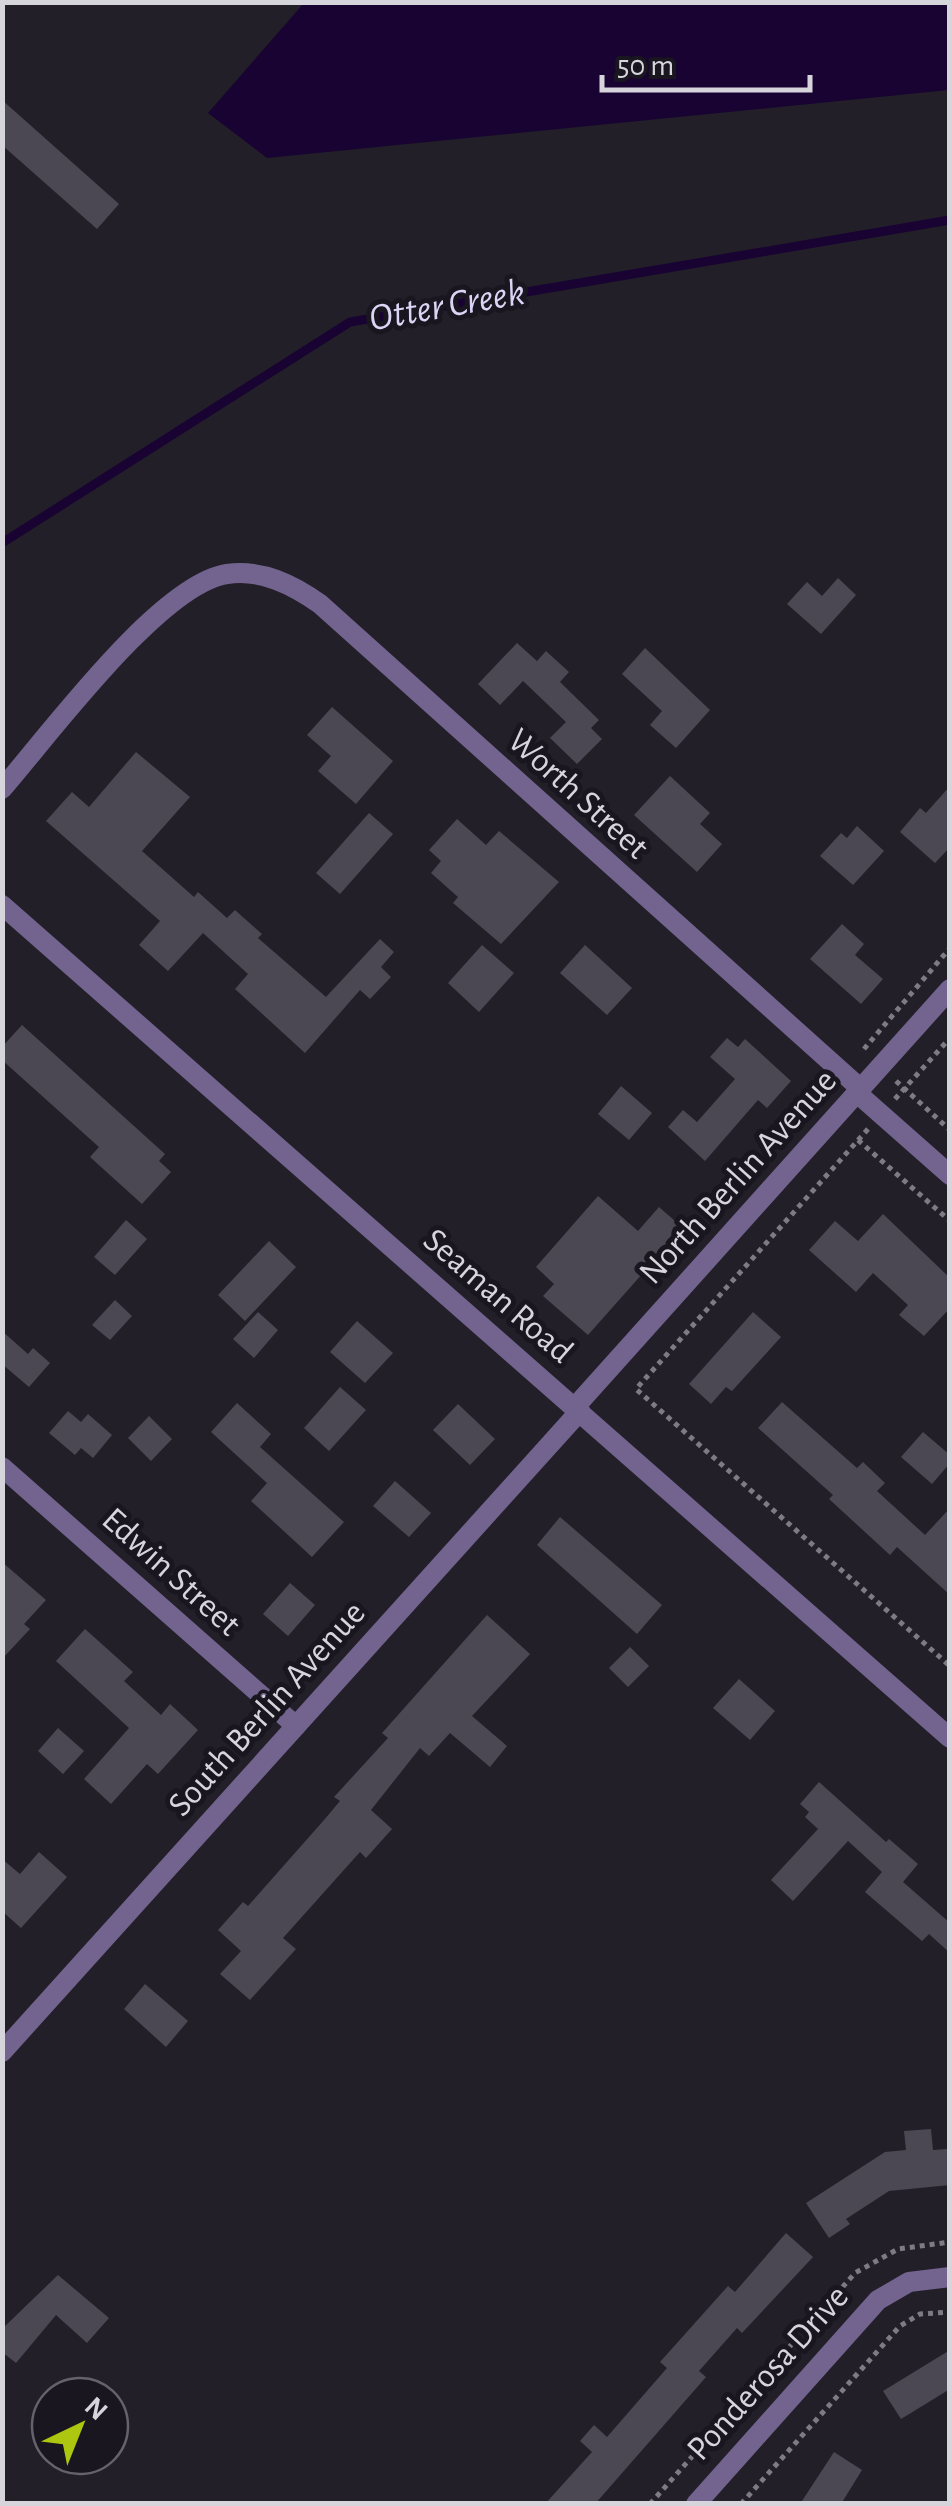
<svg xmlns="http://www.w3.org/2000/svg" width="952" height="2506" font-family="'Alegreya Sans',sans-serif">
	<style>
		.water { fill: #180332 }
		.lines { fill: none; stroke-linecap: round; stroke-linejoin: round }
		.stream { stroke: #180332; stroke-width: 9 }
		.building { fill: #4b4853 }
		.path { stroke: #7e7b84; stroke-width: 5; stroke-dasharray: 5 5; stroke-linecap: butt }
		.minor { stroke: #72648e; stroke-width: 20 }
		.tertiary { stroke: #72648e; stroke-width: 20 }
		.labels { text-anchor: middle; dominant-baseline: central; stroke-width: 10; stroke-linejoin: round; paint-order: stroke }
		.street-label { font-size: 35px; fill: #d7d5dc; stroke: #19161f }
		.water-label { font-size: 38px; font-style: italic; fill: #ddd4f5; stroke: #19161f }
	</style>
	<rect width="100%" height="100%" fill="#221f29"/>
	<path class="water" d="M304 3H949V90L267 158 208 113Z"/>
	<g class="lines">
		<path class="stream" d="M2 543 350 322 950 220"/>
	</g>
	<g class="building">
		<path d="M2 100 119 204 97 229 2 145Z"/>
		<path d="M838 578 856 595 821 634 787 604 807 582 822 596Z"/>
		<path d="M517 643 537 661 546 651 569 672 560 682 599 720 591 728 602 739 577 764 550 738 566 722 523 681 500 705 478 684Z"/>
		<path d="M645 648 710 710 676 748 650 725 662 711 622 674Z"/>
		<path d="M332 707 393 761 356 804 318 771 331 756 307 735Z"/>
		<path d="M136 752 190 797 142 851 194 897 198 892 227 918 235 910 262 934 258 938 326 997 380 939 394 952 381 967 391 977 370 999 360 990 305 1053 235 989 248 974 203 933 168 971 139 945 160 921 46 821 72 792 89 807Z"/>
		<path d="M670 776 710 813 700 824 722 844 697 872 634 815Z"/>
		<path d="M950 786V847L935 863 900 832 920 808 926 813Z"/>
		<path d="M369 813 393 834 340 894 316 873Z"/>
		<path d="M457 819 486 845 499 831 559 882 501 944 453 903 458 897 431 873 441 861 429 850Z"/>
		<path d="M857 826 884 851 853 885 820 856 841 833 847 838Z"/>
		<path d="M842 924 864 944 855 955 883 979 861 1004 810 959Z"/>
		<path d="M482 945 514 973 479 1012 448 983Z"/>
		<path d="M585 945 632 988 607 1015 560 973Z"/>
		<path d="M22 1025 165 1154 159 1161 171 1172 142 1204 90 1157 99 1147 2 1060V1047Z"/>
		<path d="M727 1038 738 1047 745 1039 791 1081 767 1108 758 1100 705 1161 668 1127 683 1110 697 1122 735 1079 710 1057Z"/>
		<path d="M621 1086 652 1113 629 1140 598 1114Z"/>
		<path d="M598 1196 638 1231 659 1207 683 1228 588 1335 543 1296 554 1284 536 1267Z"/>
		<path d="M883 1214 950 1278V1308L924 1336 899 1315 908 1305 873 1273 856 1292 809 1250 835 1221 858 1241Z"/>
		<path d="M126 1220 147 1239 115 1275 94 1257Z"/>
		<path d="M269 1241 296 1267 245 1321 218 1295Z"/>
		<path d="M115 1300 132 1316 110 1340 92 1325Z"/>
		<path d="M258 1312 278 1330 254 1358 233 1339Z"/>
		<path d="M753 1312 781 1337 732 1391 726 1387 711 1404 689 1384Z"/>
		<path d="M357 1321 393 1353 365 1383 330 1352Z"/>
		<path d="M2 1331 28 1354 33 1348 50 1363 29 1387 2 1364Z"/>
		<path d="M340 1387 366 1410 329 1451 304 1428Z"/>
		<path d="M782 1402 857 1468 863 1462 885 1483 877 1491 925 1535 950 1508V1595L897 1547 890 1555 829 1499 833 1495 758 1428Z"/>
		<path d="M237 1403 271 1434 260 1447 344 1522 312 1557 251 1501 267 1483 211 1432Z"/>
		<path d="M458 1404 495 1439 470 1465 433 1430Z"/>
		<path d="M68 1411 81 1422 88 1414 112 1435 93 1458 81 1448 75 1455 49 1433Z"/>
		<path d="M149 1416 172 1439 151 1461 128 1438Z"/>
		<path d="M923 1432 950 1455V1463L932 1484 901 1457Z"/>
		<path d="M395 1481 431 1513 409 1537 373 1506Z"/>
		<path d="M560 1517 662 1605 637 1634 537 1545Z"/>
		<path d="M2 1562 46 1600 24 1624 30 1629 2 1659Z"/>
		<path d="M290 1583 315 1605 288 1636 263 1614Z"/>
		<path d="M487 1615 530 1654 472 1716 507 1746 490 1767 450 1733 429 1756 420 1748 371 1810 392 1829 366 1858 360 1852 283 1938 296 1949 250 2000 220 1974 241 1951 218 1930 243 1902 248 1906 324 1820 340 1801 334 1797 388 1738 382 1733Z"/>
		<path d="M85 1629 133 1672 124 1681 161 1715 170 1704 198 1730 158 1774 147 1764 111 1804 84 1779 129 1728 56 1661Z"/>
		<path d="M630 1647 649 1666 628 1687 609 1668Z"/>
		<path d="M739 1679 775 1711 750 1740 713 1708Z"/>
		<path d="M58 1728 84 1751 63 1774 38 1751Z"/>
		<path d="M819 1782 886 1842 889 1839 918 1864 903 1882 950 1923V1953L929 1934 922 1941 865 1892 882 1872 848 1841 793 1901 771 1880 818 1829 805 1817 809 1812 800 1804Z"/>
		<path d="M39 1852 67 1877 21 1928 2 1911V1859L20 1874Z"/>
		<path d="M145 1984 188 2021 166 2047 124 2009Z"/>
		<path d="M931 2129 933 2150 947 2149 950 2185 889 2191 846 2219 850 2224 829 2238 806 2203 885 2152 906 2150 904 2131Z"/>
		<path d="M786 2233 813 2257 742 2333 737 2328 699 2371 706 2377 595 2504H545L592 2452 580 2441 594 2425 607 2437 667 2368 660 2362 728 2286 735 2292Z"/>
		<path d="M58 2275 109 2318 87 2343 56 2315 16 2363 2 2352V2329Z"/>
		<path d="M950 2350V2389L901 2419 883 2391Z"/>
		<path d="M834 2452 862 2470 841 2504H800Z"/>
	</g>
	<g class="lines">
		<g class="path">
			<path d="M864 1049 950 948"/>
			<path d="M896 1081 950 1130"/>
			<path d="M895 1099 950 1038"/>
			<path d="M868 1129 636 1389 950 1666"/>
			<path d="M858 1140 950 1221"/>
			<path d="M650 2504 855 2273 898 2249 950 2242"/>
			<path d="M741 2504 900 2326 920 2314 950 2312"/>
		</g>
		<g class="minor">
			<path d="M2 789C49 735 160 584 227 574 262 569 293 585 320 604L861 1089"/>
			<path d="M857 1093 950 1175"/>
			<path d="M575 1407 950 989"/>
			<path d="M2 1467 296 1726"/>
			<path d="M2 2052 580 1411"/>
			<path d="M696 2504 878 2300 909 2282 950 2277"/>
		</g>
		<path class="tertiary" d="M2 905 950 1738"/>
	</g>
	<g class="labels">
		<g class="street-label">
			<text transform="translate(578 794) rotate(42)">Worth Street</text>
			<text transform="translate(738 1177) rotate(-48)">North Berlin Avenue</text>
			<text transform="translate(498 1296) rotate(41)">Seaman Road</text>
			<text transform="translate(171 1572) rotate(42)">Edwin Street</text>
			<text transform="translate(267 1709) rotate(-48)">South Berlin Avenue</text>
			<text transform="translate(768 2373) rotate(-48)">Ponderosa Drive</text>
		</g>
		<g class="water-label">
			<text transform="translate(447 306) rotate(-10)">Otter Creek</text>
		</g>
	</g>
	<rect width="952" height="2506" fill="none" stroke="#d7d5dc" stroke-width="10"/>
	<g transform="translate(80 2426) rotate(43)"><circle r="48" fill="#19161f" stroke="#65626b" stroke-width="2.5"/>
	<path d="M0-8L18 38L0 25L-18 38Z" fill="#adc60f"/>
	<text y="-15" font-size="28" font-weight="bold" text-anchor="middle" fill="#d7d5dc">N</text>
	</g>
	<path d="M602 75v15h208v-15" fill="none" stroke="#d7d5dc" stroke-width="5"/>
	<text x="617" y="75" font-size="30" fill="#d7d5dc" stroke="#19161f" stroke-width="8" paint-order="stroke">50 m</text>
</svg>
